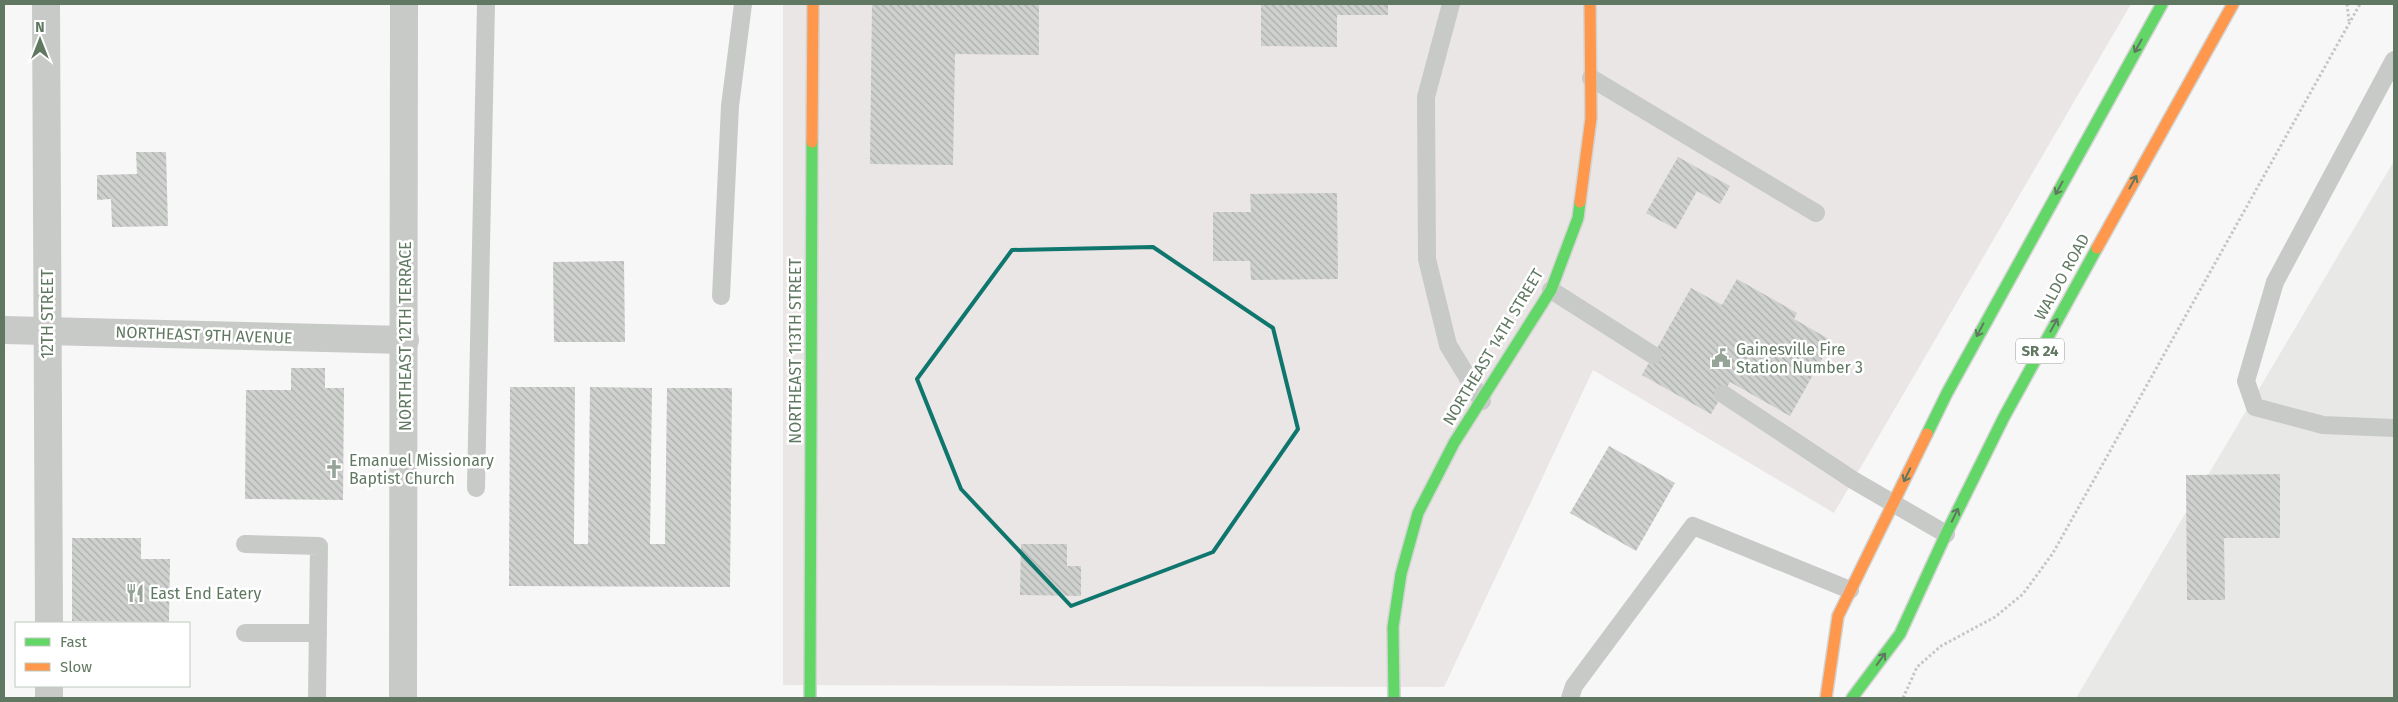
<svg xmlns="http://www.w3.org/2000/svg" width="2398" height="702" font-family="'Fira Sans',sans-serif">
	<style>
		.built { fill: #e8e9e7 }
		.park { fill: #eae6e5 }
		.building { fill: url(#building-back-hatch) }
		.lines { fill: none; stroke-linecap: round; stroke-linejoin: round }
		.fast-casing { stroke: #d2d4d2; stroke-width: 14 }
		.slow-casing { stroke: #d2d4d2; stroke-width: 14 }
		.path { stroke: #c5c7c5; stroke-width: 3; stroke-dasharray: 2.5 2.5; stroke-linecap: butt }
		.lane { stroke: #c8cac8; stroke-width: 18 }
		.street { stroke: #c8cac8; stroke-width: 28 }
		.fast { stroke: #63d668; stroke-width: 11 }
		.slow { stroke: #ff974d; stroke-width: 11 }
		.oneway { stroke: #607861 }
		.marked { fill: none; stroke: #0f766e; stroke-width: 4; stroke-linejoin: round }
		.labels { text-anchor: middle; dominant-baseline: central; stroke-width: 5; stroke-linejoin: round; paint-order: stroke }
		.shield { fill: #fff; stroke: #90a090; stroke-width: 1 }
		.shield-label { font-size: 15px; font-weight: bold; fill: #607861 }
		.street-label { font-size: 16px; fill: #607861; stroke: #fff }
		.poi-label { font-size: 16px; fill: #607861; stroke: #fff; text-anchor: start }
	</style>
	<defs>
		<pattern id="building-back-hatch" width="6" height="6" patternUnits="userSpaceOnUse" patternTransform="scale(1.25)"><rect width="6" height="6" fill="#ced1ce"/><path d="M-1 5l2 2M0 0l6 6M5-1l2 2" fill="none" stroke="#abaeab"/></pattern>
	</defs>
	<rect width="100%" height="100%" fill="#f7f7f7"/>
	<path class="built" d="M2394 161V698H2076Z"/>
	<path class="park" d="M783 4H2131L1834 513 1593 370 1444 687 783 685Z"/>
	<g class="building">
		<path d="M872 4H1039V55L955 54 953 165 870 164Z"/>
		<path d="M1261 4H1388V15H1337V47L1261 46Z"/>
		<path d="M136 152H166L168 226 112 227 111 199 97 200V175L137 174Z"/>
		<path d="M1678 157 1730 186 1720 204 1697 191 1676 229 1646 213Z"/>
		<path d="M1337 193 1338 279 1251 280 1250 261H1213V212H1251L1250 194Z"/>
		<path d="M624 261 625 342H554L553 262Z"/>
		<path d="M1737 279 1797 313 1794 319 1832 341 1790 416 1730 382 1711 414 1642 375 1691 288 1722 305Z"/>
		<path d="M291 368H325V388H344L343 500 245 499 246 390H291Z"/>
		<path d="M510 387H575L574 544H588L590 387 652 388 650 544H665L667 388H732L730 587 509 586Z"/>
		<path d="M1609 446 1675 483 1636 551 1570 513Z"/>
		<path d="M2280 474V538H2224L2225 600H2187L2186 475Z"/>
		<path d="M72 538H141V559H170L169 622 72 621Z"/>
		<path d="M1021 544H1067V566H1081V596L1020 595Z"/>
	</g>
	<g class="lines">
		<g class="fast-casing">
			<g id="fast">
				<path d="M1927 434 1947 393 2162 4"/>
				<path d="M810 698 812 142"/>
				<path d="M1394 698 1393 627 1401 574 1418 513 1454 443 1551 290 1578 218 1580 202"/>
				<path d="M1852 698 1900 634 1946 534 2004 417 2097 248"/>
			</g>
		</g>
		<g class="slow-casing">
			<g id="slow">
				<path d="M812 142 813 4"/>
				<path d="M1580 202 1591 118 1590 4"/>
				<path d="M2097 248 2233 4"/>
				<path d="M1826 698 1838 616 1927 434"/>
			</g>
		</g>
		<g class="path">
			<path d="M2347 4 2349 21"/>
			<path d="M1903 698 1917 667 1941 646 1995 617 2023 594 2053 553 2360 4"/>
		</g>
		<g class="lane">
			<path d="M1451 4 1426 97 1427 259 1448 345 1482 401"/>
			<path d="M2394 60 2275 282 2246 381 2255 407 2323 425 2394 428"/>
			<path d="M1591 78 1816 213"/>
			<path d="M1551 290 1653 355"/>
			<path d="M721 296 730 106 743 4"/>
			<path d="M1723 394 1853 480 1946 534"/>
			<path d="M476 488 486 4"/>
			<path d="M245 544 319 546 317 698"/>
			<path d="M245 633H318"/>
			<path d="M1570 698 1574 686 1693 526 1850 590"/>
		</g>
		<g class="street">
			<path d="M46 4 49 623"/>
			<path d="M4 330 405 340"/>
			<path d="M49 686V698"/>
			<path d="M403 698 404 4"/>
		</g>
		<use href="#fast" class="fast"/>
		<use href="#slow" class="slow"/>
	</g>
	<defs><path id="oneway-shaft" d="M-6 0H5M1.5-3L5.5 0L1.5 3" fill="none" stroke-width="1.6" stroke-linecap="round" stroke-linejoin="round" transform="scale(1.25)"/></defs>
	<g class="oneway">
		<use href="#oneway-shaft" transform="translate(2138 46) rotate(119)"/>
		<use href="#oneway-shaft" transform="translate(2133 182) rotate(-61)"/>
		<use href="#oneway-shaft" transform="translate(2059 188) rotate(119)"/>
		<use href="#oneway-shaft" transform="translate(2054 325) rotate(-61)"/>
		<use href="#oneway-shaft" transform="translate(1980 330) rotate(118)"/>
		<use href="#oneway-shaft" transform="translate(1907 475) rotate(116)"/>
		<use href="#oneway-shaft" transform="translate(1955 515) rotate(-64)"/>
		<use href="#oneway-shaft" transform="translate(1881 659) rotate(-54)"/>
	</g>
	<path class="marked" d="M1153 247 1273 328 1298 429 1213 552 1071 606 961 489 917 379 1012 250Z"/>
	<defs>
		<g id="civic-bare" transform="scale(1.5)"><path d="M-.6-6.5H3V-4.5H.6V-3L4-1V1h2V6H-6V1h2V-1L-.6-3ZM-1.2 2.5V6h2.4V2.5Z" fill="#95a496" stroke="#fff" stroke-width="2.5" paint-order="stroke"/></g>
		<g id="church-bare" transform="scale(1.5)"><path d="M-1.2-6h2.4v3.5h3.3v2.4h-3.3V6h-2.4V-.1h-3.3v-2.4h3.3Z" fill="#95a496" stroke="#fff" stroke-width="2.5" paint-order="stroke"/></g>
		<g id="restaurant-bare" transform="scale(1.5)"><path d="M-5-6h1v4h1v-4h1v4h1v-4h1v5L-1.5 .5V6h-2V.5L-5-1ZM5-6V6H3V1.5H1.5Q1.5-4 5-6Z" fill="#95a496" stroke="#fff" stroke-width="2.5" paint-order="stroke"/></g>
	</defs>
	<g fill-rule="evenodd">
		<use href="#civic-bare" x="1721" y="358"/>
		<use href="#church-bare" x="334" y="469"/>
		<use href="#restaurant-bare" x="135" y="593"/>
	</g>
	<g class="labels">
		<rect class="shield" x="2016" y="338.5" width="48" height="25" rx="4"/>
		<g class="shield-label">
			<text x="2040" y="351">SR 24</text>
		</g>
		<g class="street-label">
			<text transform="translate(2062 277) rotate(-61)">WALDO ROAD</text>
			<text transform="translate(47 314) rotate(-90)">12TH STREET</text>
			<text transform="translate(204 335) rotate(2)">NORTHEAST 9TH AVENUE</text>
			<text transform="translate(405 336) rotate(-90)">NORTHEAST 12TH TERRACE</text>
			<text transform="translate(1493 347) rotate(-59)">NORTHEAST 14TH STREET</text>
			<text transform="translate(795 351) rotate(-90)">NORTHEAST 113TH STREET</text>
		</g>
		<g class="poi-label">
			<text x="1736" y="349">Gainesville Fire<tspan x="1736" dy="18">Station Number 3</tspan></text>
			<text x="349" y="460">Emanuel Missionary<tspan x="349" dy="18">Baptist Church</tspan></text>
			<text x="150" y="593">East End Eatery</text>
		</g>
	</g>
	<rect width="2398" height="702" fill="none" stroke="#607861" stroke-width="10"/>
	<rect x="15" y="622" width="175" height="65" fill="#ffffff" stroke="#bfc9c0"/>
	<rect x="25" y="638" width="25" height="8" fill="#63d668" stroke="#bfc9c0"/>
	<text x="60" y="647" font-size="15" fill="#607861">Fast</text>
	<rect x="25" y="663" width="25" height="8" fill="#ff974d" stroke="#bfc9c0"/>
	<text x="60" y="672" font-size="15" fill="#607861">Slow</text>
	<g transform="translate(40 40)" stroke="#ffffff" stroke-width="4" paint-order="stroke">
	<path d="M0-4L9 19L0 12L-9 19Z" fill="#607861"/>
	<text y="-8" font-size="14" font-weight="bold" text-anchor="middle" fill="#607861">N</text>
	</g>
</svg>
